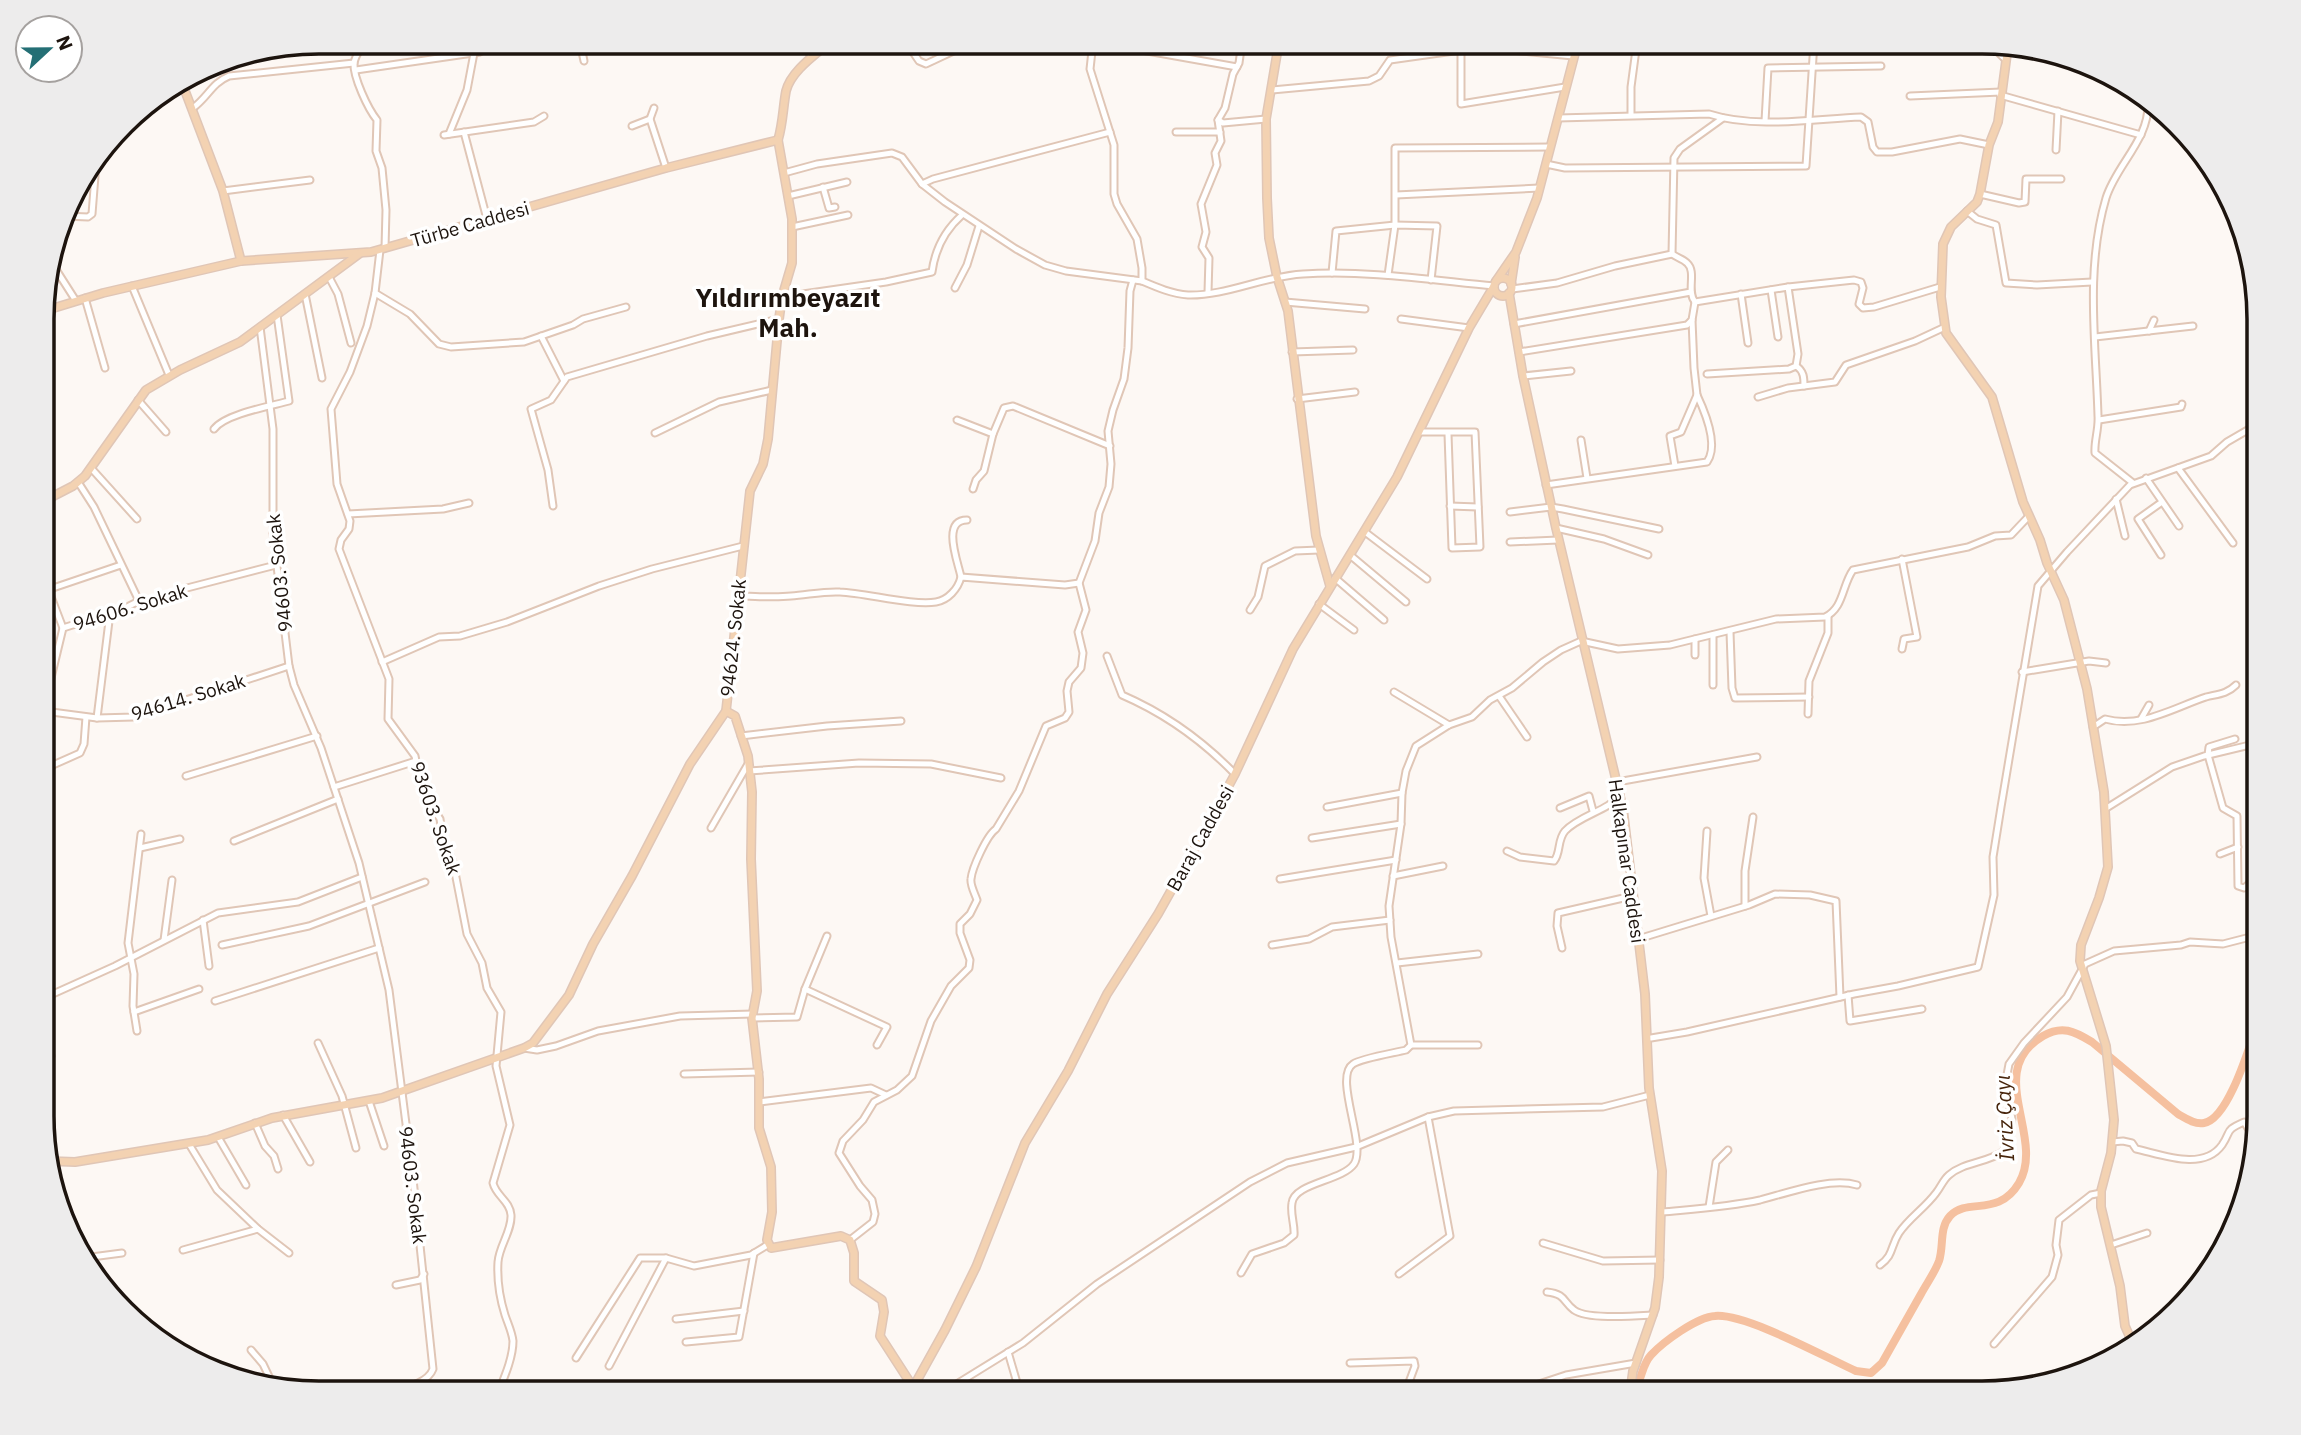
<svg xmlns="http://www.w3.org/2000/svg" width="2301" height="1435" font-family="'IBM Plex Sans',sans-serif">
	<style>
		.lines { fill: none; stroke-linecap: round; stroke-linejoin: round }
		.river { stroke: #f5c09f; stroke-width: 8 }
		.street-casing { stroke: #e0c6b6; stroke-width: 9 }
		.secondary-casing { stroke: #e0c6b6; stroke-width: 10 }
		.street { stroke: #fff; stroke-width: 5 }
		.secondary { stroke: #f3d2b2; stroke-width: 7 }
		.labels { text-anchor: middle; dominant-baseline: central; stroke-width: 7; stroke-linejoin: round; paint-order: stroke }
		.street-label { font-size: 19px; fill: #1d140e; stroke: #fff }
		.water-label { font-size: 21px; font-style: italic; fill: #47250c; stroke: #fff }
		.district-label { font-size: 26px; font-weight: bold; fill: #1d140e; stroke: #fff }
		.rim { fill: none; stroke: #1d140e; stroke-width: 3.5 }
	</style>
	<rect width="100%" height="100%" fill="#fdf8f4"/>
	<g class="lines">
		<path class="river" d="M1630 1393C1643 1383 1640 1367 1651 1355 1663 1342 1697 1317 1715 1316 1745 1313 1825 1357 1856 1371L1871 1373 1882 1363C1895 1340 1908 1317 1921 1294 1927 1283 1935 1272 1939 1261 1944 1246 1939 1228 1950 1216 1968 1197 1998 1218 2019 1183 2046 1137 1983 1071 2043 1036 2062 1025 2074 1031 2092 1042L2178 1114C2185 1118 2195 1125 2204 1123 2229 1119 2250 1044 2258 1022"/>
		<g class="street-casing">
			<g id="street">
				<path d="M364 42C361 48 355 56 354 63 353 77 368 109 377 120L376 151 382 168 386 210 385 248"/>
				<path d="M580 42 584 61"/>
				<path d="M801 42 812 57"/>
				<path d="M906 42 919 61 926 64 973 42"/>
				<path d="M1093 42 1090 69 1114 145V194L1117 204 1137 239 1142 268V281C1156 287 1172 294 1188 295 1226 296 1264 276 1303 274 1367 270 1431 280 1494 286"/>
				<path d="M1461 42V104L1565 87"/>
				<path d="M1977 42C1990 43 1997 51 2006 60"/>
				<path d="M1461 45 1573 56"/>
				<path d="M1136 49 1237 67"/>
				<path d="M356 70 480 52 490 44 501 42"/>
				<path d="M1272 90 1369 81 1379 76 1390 60 1461 50"/>
				<path d="M2000 95 2141 135"/>
				<path d="M1910 96 2001 92"/>
				<path d="M193 108C208 97 212 83 229 76L354 63"/>
				<path d="M654 108 650 119 666 168"/>
				<path d="M1631 115V87L1637 42"/>
				<path d="M1558 118 1709 114C1756 129 1813 119 1861 117L1868 122 1873 147 1877 152H1892L1960 139 1989 145"/>
				<path d="M1218 120 1223 123 1266 119"/>
				<path d="M1765 121 1768 68 1881 66"/>
				<path d="M632 126 650 119"/>
				<path d="M464 132 487 219"/>
				<path d="M1176 132H1220"/>
				<path d="M449 134 467 90 474 53"/>
				<path d="M444 135 534 122 544 116"/>
				<path d="M2056 150 2058 111"/>
				<path d="M1546 164 1565 168 1806 166 1814 42"/>
				<path d="M784 173 817 164 892 153 902 157 922 184 945 202 1016 249 1045 265 1066 271 1142 281"/>
				<path d="M922 184 933 179 1110 132"/>
				<path d="M823 187 829 208 835 207"/>
				<path d="M223 191 310 180"/>
				<path d="M1980 194 2019 203 2025 202 2026 179H2061"/>
				<path d="M1396 195 1539 188"/>
				<path d="M788 196 847 182"/>
				<path d="M1967 211 1977 219 1996 225 2006 283 2037 285 2092 282"/>
				<path d="M65 216 88 217 92 214 96 163"/>
				<path d="M792 227 848 215"/>
				<path d="M56 246 55 268 76 301"/>
				<path d="M380 250 375 293 367 326 350 372 331 409 337 484 350 521 349 529 341 540 339 549 389 679 388 719 415 756 422 791 440 819 443 838 453 862 467 934 482 963 487 988 501 1012 496 1066 510 1125 493 1183C496 1196 510 1201 511 1215 512 1231 499 1246 498 1262 497 1279 500 1299 505 1315 508 1324 512 1332 513 1341 513 1358 504 1378 498 1393"/>
				<path d="M1672 254 1674 158 1680 149 1723 118"/>
				<path d="M1332 273 1336 231 1395 225 1437 226 1431 280"/>
				<path d="M1388 275 1395 225V148L1550 147"/>
				<path d="M329 277 338 294 351 343"/>
				<path d="M132 286 169 375"/>
				<path d="M955 288 967 265 979 226"/>
				<path d="M1512 289 1557 283 1615 266 1672 254C1676 257 1683 259 1687 263 1697 272 1686 291 1695 302L1788 287 1854 280 1861 282 1863 288 1859 304 1863 308 1874 307 1940 287"/>
				<path d="M1771 290 1778 337"/>
				<path d="M1208 292 1209 258 1202 247 1206 232 1201 204 1217 165 1215 153 1221 141 1218 120 1225 108 1233 74 1239 63 1242 42"/>
				<path d="M375 293 410 314 439 344 451 347 524 342 573 325 583 319 626 307"/>
				<path d="M305 294 322 378"/>
				<path d="M1741 294 1748 343"/>
				<path d="M782 297 886 282 932 272C935 249 944 231 962 215"/>
				<path d="M85 298 105 368"/>
				<path d="M1285 302 1365 309"/>
				<path d="M2252 305 2258 304"/>
				<path d="M1401 319 1469 328"/>
				<path d="M1514 324 1691 292"/>
				<path d="M260 327 273 429V533L289 666 294 685 321 748 359 863 389 990 413 1179 433 1369C427 1385 401 1388 386 1393"/>
				<path d="M2149 331 2154 320"/>
				<path d="M541 336 564 381"/>
				<path d="M2095 337 2193 326"/>
				<path d="M1292 352 1353 350"/>
				<path d="M1519 352 1687 325 1692 320 1695 302"/>
				<path d="M1796 366C1804 371 1804 378 1804 386"/>
				<path d="M1707 374 1789 369 1796 366 1798 354 1788 287"/>
				<path d="M1523 376 1571 371"/>
				<path d="M1758 397 1788 388 1835 382 1846 365 1915 341 1945 327"/>
				<path d="M1297 399 1355 392"/>
				<path d="M138 400 166 432"/>
				<path d="M957 420 993 434"/>
				<path d="M2099 420 2181 407 2182 404"/>
				<path d="M214 429C225 414 271 406 289 401L277 315"/>
				<path d="M1419 432H1475L1480 547 1452 548 1448 434"/>
				<path d="M655 433 719 402 772 390"/>
				<path d="M1581 440 1587 478"/>
				<path d="M1675 466 1670 436 1681 432 1697 395 1694 368 1692 320"/>
				<path d="M91 468 137 519"/>
				<path d="M2178 468 2233 543"/>
				<path d="M2146 478 2179 526"/>
				<path d="M78 482 94 507 139 601"/>
				<path d="M2133 483 2095 453C2094 441 2099 429 2098 416 2096 344 2085 269 2106 198 2116 165 2150 139 2148 102"/>
				<path d="M1546 485 1707 462C1719 445 1705 412 1697 395"/>
				<path d="M973 489 976 480 984 471 993 434 1004 408 1013 406 1110 446"/>
				<path d="M2116 499 2125 536"/>
				<path d="M553 506 548 470 531 409 551 400 567 377 707 336 779 319"/>
				<path d="M1450 506 1478 507"/>
				<path d="M1510 512 1551 507 1563 509 1659 529"/>
				<path d="M348 514 443 509 469 503"/>
				<path d="M1556 528 1604 539 1648 555"/>
				<path d="M1365 532 1427 579"/>
				<path d="M1510 542 1558 540"/>
				<path d="M1350 555 1406 602"/>
				<path d="M2161 555 2138 519 2162 502"/>
				<path d="M961 577C958 562 941 520 967 520"/>
				<path d="M1335 578 1384 620"/>
				<path d="M737 596C755 596 774 598 791 596 807 595 824 591 840 592 866 593 913 606 936 602 948 600 958 589 961 577L1065 585 1079 583 1095 541 1099 513 1109 487 1111 464 1108 431 1113 410 1124 379 1128 348 1130 291 1133 280"/>
				<path d="M1319 604 1354 630"/>
				<path d="M1250 610 1258 597 1265 566 1295 551 1319 550"/>
				<path d="M63 628 50 594V589L121 565"/>
				<path d="M1730 632 1732 688 1735 698 1809 697"/>
				<path d="M1695 639V655"/>
				<path d="M1902 649 1904 639 1917 637 1902 559"/>
				<path d="M1107 656 1122 695C1166 714 1201 739 1235 774"/>
				<path d="M382 662 439 637 460 636 507 622 599 586 652 569 743 546"/>
				<path d="M2022 672 2089 661 2106 663"/>
				<path d="M1713 685V635"/>
				<path d="M1394 692 1449 725"/>
				<path d="M1499 696 1527 737"/>
				<path d="M44 707 63 628 123 609 139 601 148 603 187 588 276 565"/>
				<path d="M44 711 97 718 134 717 289 666"/>
				<path d="M1808 714 1809 681 1828 633V616"/>
				<path d="M97 718 110 613"/>
				<path d="M2141 719 2149 705"/>
				<path d="M2093 727 2105 719C2140 729 2173 708 2206 697 2218 694 2227 694 2236 685"/>
				<path d="M741 736 827 726 901 721"/>
				<path d="M2235 739 2209 747 2208 755 2223 808 2237 816 2238 886 2244 888 2254 880"/>
				<path d="M44 769 80 753 84 744 86 717"/>
				<path d="M749 771 859 763 931 764 1001 778"/>
				<path d="M186 776 317 736"/>
				<path d="M1617 782 1757 757"/>
				<path d="M334 787 416 761"/>
				<path d="M1327 807 1402 793"/>
				<path d="M1560 808 1589 796 1593 811"/>
				<path d="M2105 809 2172 767 2204 756 2258 743"/>
				<path d="M711 828 748 764"/>
				<path d="M1707 831 1704 878 1711 916"/>
				<path d="M1312 838 1401 824"/>
				<path d="M234 841 338 799"/>
				<path d="M140 848 180 839"/>
				<path d="M1507 851 1520 857 1554 861C1561 853 1557 840 1565 831 1580 815 1608 811 1620 795"/>
				<path d="M2220 854 2238 847"/>
				<path d="M1393 876 1443 866"/>
				<path d="M1280 879 1396 860"/>
				<path d="M1745 906V871L1753 817"/>
				<path d="M203 920 209 966"/>
				<path d="M1638 939 1749 905 1775 894 1810 895 1836 901 1840 997"/>
				<path d="M164 940 172 880"/>
				<path d="M222 945 309 926 425 882"/>
				<path d="M1272 945 1309 939 1332 927 1390 920"/>
				<path d="M1562 948 1557 926 1558 913 1632 896"/>
				<path d="M1397 963 1478 954"/>
				<path d="M805 989 887 1027 877 1045"/>
				<path d="M1848 995 1850 1021 1922 1009"/>
				<path d="M44 998 115 966 218 913 298 902 362 877"/>
				<path d="M215 1001 379 948"/>
				<path d="M134 1012 199 989"/>
				<path d="M752 1018 797 1017 805 989 827 936"/>
				<path d="M137 1031 133 1006 134 974 128 943 141 834"/>
				<path d="M44 1034 51 1056"/>
				<path d="M1651 1038 1687 1032 1854 994 1898 986 1978 967 1994 895 1993 857 2001 807 2038 586 2067 552 2130 485 2211 456 2227 442 2258 424"/>
				<path d="M318 1043 342 1096 356 1148"/>
				<path d="M1411 1045H1478"/>
				<path d="M524 1048 537 1050 556 1046 598 1031 680 1016 753 1014"/>
				<path d="M684 1074 759 1072"/>
				<path d="M369 1101 384 1146"/>
				<path d="M759 1102 871 1088 886 1095"/>
				<path d="M283 1115 310 1162"/>
				<path d="M255 1123 265 1146 274 1156 278 1169"/>
				<path d="M218 1137 246 1185"/>
				<path d="M2112 1142 2123 1141 2132 1143 2136 1149C2160 1154 2203 1172 2222 1145 2232 1130 2224 1131 2244 1122L2257 1142"/>
				<path d="M189 1144 217 1190 258 1229 289 1253"/>
				<path d="M1709 1207 1716 1162 1728 1150"/>
				<path d="M1662 1212C1694 1209 1728 1207 1760 1200 1787 1193 1830 1177 1857 1185"/>
				<path d="M850 1240 873 1222 875 1214 872 1200 860 1186 839 1153 843 1141 863 1120 874 1102 897 1090 912 1076 931 1021 951 986 969 968 970 960 960 933V924L970 914 977 900C975 894 970 885 971 879 972 868 987 835 996 829L1019 791 1046 726 1065 718 1069 712 1067 691 1069 682 1081 668 1083 653 1078 632 1086 610 1079 583"/>
				<path d="M1543 1243 1603 1261 1660 1260"/>
				<path d="M2111 1245 2147 1233"/>
				<path d="M183 1250 258 1229"/>
				<path d="M84 1258 122 1253"/>
				<path d="M1880 1265C1894 1255 1890 1247 1899 1233 1909 1218 1925 1208 1936 1193 1941 1187 1943 1180 1949 1175 1964 1162 1987 1163 2004 1151L2012 1119 2007 1094 2006 1080 2009 1064 2024 1043 2067 997 2085 964 2114 951 2181 945 2190 942 2223 944 2258 935"/>
				<path d="M1241 1273 1252 1254 1284 1243 1294 1235C1295 1225 1290 1214 1292 1203 1294 1183 1342 1181 1354 1164 1367 1145 1333 1077 1353 1064 1362 1058 1394 1053 1406 1050L1411 1045 1391 937 1389 906 1401 824 1402 793 1406 771 1416 746 1449 725 1472 717 1490 700 1512 688 1543 662 1561 650 1581 641 1618 649 1670 645 1776 619 1825 617C1844 608 1842 585 1853 570L1968 547 1995 536 2011 535 2029 516"/>
				<path d="M1399 1274 1450 1236 1428 1117"/>
				<path d="M396 1285 420 1280 424 1274"/>
				<path d="M1547 1292C1566 1294 1563 1302 1574 1310 1587 1320 1636 1316 1653 1315"/>
				<path d="M676 1319 744 1311"/>
				<path d="M686 1342 739 1337 754 1253"/>
				<path d="M1994 1344 2052 1277 2058 1255 2056 1245 2059 1220 2091 1195 2101 1193"/>
				<path d="M251 1350 263 1364 273 1385"/>
				<path d="M1008 1352 1020 1393"/>
				<path d="M576 1358 640 1258H666"/>
				<path d="M1350 1363 1414 1361 1415 1366 1405 1393"/>
				<path d="M609 1366 666 1258 694 1266 751 1255 769 1244"/>
				<path d="M1365 1390 1383 1393"/>
				<path d="M942 1393 1023 1343 1097 1284 1250 1182 1287 1163 1356 1147 1428 1117 1454 1111 1603 1107 1650 1095"/>
				<path d="M1470 1393 1524 1389 1566 1375 1636 1363"/>
			</g>
		</g>
		<g class="secondary-casing">
			<g id="secondary">
				<path d="M1279 42 1266 119 1267 198 1269 238 1277 277 1288 311 1316 536 1330 586"/>
				<path d="M2008 46 1998 122 1989 145 1980 194 1977 202 1951 227 1943 244 1941 297 1946 333 1992 397 2023 502 2040 540 2047 563 2064 600 2087 689 2104 792 2108 867 2099 898 2081 945 2080 961 2106 1046 2114 1120 2111 1153 2101 1191V1207L2120 1286 2125 1326 2133 1344"/>
				<path d="M182 83 223 191 241 261"/>
				<circle cx="1503" cy="287" r="9"/>
				<path d="M1496 281 1516 252 1537 198 1578 42"/>
				<path d="M1511 284 1515 257"/>
				<path d="M1509 293 1523 376 1556 528 1623 809 1645 994 1649 1088 1662 1171 1659 1277 1655 1308 1633 1371 1630 1393"/>
				<path d="M44 311 103 293 241 261 371 252 666 168 778 140C783 123 783 107 786 91 791 71 815 55 830 42"/>
				<path d="M44 501 73 486 85 476 146 390 180 370 240 342 359 254"/>
				<path d="M726 711 735 716 748 756 752 792 751 859 757 991 752 1018 759 1079V1128L771 1167 772 1212 767 1240 771 1248 841 1236 850 1240 854 1253V1281L882 1300 884 1312 880 1336 913 1387"/>
				<path d="M48 1161 75 1162 208 1140 272 1118 382 1098 524 1048 533 1043 569 995 593 944 632 876 690 764 726 711 750 491 763 464 768 439 779 319 782 297 792 263V219L778 140"/>
				<path d="M910 1393 945 1330 976 1267 1025 1143 1068 1071 1107 994 1158 914 1199 841 1235 774 1293 649 1397 477 1469 328 1494 286"/>
			</g>
		</g>
		<use href="#street" class="street"/>
		<use href="#secondary" class="secondary"/>
	</g>
	<g class="labels">
		<g class="street-label">
			<text transform="translate(470 224) rotate(-16)">Türbe Caddesi</text>
			<text transform="translate(279 573) rotate(-96)">94603. Sokak</text>
			<text transform="translate(130 607) rotate(-17)">94606. Sokak</text>
			<text transform="translate(733 638) rotate(-84)">94624. Sokak</text>
			<text transform="translate(188 697) rotate(-17)">94614. Sokak</text>
			<text transform="translate(436 818) rotate(71)">93603. Sokak</text>
			<text transform="translate(1200 838) rotate(-61)">Baraj Caddesi</text>
			<text transform="translate(1627 861) rotate(82)">Halkapınar Caddesi</text>
			<text transform="translate(413 1185) rotate(83)">94603. Sokak</text>
		</g>
		<g class="water-label">
			<text transform="translate(2004 1118) rotate(-93)">İvriz Çayı</text>
		</g>
		<g class="district-label">
			<text x="788" y="297">Yıldırımbeyazıt<tspan x="788" dy="30">Mah.</tspan></text>
		</g>
	</g>
	<path d="M0 0H2301V1435H0ZM319 54H1982A265 265 0 0 1 2247 319V1116A265 265 0 0 1 1982 1381H319A265 265 0 0 1 54 1116V319A265 265 0 0 1 319 54Z" fill="#edecec" fill-rule="evenodd"/>
	<path class="rim" d="M319 54H1982A265 265 0 0 1 2247 319V1116A265 265 0 0 1 1982 1381H319A265 265 0 0 1 54 1116V319A265 265 0 0 1 319 54Z"/>
	<g transform="translate(49 49) rotate(68)"><circle r="33" fill="#ffffff" stroke="#a5a19f" stroke-width="2"/>
	<path d="M0-5L12 26L0 18L-12 26Z" fill="#246f75"/>
	<text y="-10" font-size="19" font-weight="bold" text-anchor="middle" fill="#1d140e">N</text>
	</g>
</svg>
